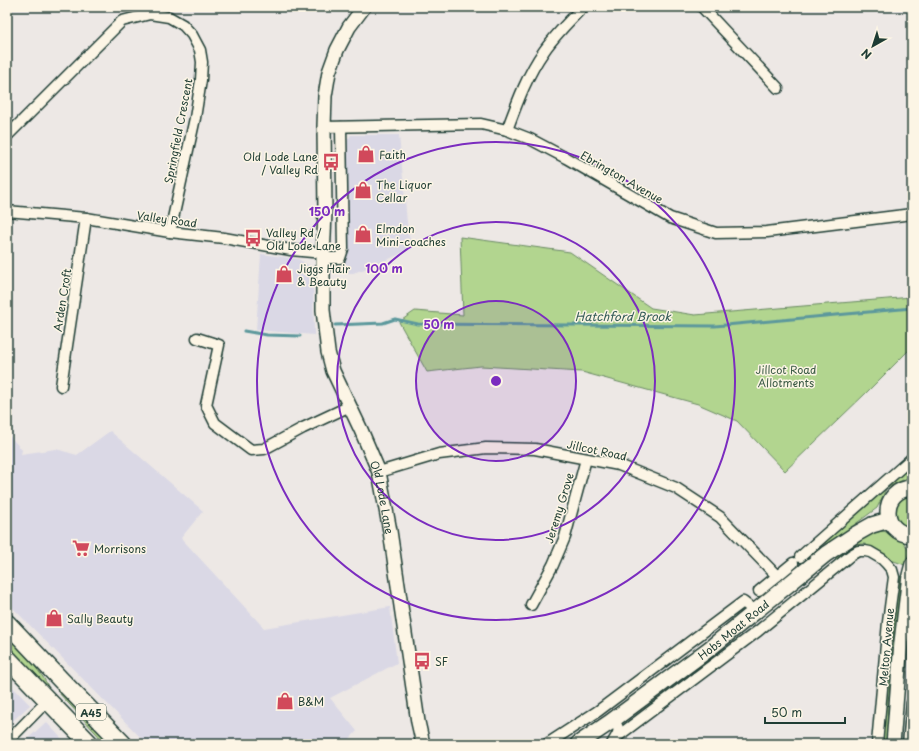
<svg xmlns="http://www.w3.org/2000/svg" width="919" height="751" font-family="'Playpen Sans',sans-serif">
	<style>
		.built { fill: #dad8e5 }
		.green { fill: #b2d58f; stroke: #688962 }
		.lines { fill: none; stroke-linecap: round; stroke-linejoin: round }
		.stream { stroke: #5c989c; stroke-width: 3 }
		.minor-casing { stroke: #1f3d34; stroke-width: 13 }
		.tertiary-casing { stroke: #1f3d34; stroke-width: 16 }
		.secondary-casing { stroke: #1f3d34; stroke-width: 18 }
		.trunk-casing { stroke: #1f3d34; stroke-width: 20 }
		.minor { stroke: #fcf5e5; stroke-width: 10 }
		.tertiary { stroke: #fcf5e5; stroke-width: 13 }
		.secondary { stroke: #fcf5e5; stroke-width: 15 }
		.trunk { stroke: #fcf5e5; stroke-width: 17 }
		.ring { fill: none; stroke: #7b2cbf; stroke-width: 2 }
		.labels { text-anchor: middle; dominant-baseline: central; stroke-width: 3; stroke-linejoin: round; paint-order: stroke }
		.shield { fill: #fcf5e5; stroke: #617469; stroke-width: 1 }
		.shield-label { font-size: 10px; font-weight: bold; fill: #1f3d34 }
		.street-label { font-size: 11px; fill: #1f3d34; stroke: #fcf5e5 }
		.poi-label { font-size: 11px; fill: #1f3d34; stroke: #fcf5e5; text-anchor: start }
		.park-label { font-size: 11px; fill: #3c5b46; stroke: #fcf5e5 }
		.water-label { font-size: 12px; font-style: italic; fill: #335b57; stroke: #fcf5e5 }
		.centre { fill: #7b2cbf; stroke: #fcf5e5; stroke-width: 2 }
		.ring-label { font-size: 12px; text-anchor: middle; font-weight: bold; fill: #7b2cbf; stroke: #fcf5e5; stroke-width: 3; stroke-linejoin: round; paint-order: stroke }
	</style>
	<rect width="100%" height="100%" fill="#ede8e5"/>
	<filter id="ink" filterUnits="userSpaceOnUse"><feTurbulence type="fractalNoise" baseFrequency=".025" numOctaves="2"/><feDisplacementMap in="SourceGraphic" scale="8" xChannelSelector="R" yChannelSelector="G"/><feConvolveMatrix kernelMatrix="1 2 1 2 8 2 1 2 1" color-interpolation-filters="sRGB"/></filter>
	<g filter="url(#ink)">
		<g class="built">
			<path d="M351 135H399L408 233 413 248 374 266 353 273H345L346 142Z"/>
			<path d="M261 254 298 259 313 268 314 335 256 330Z"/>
			<path d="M110 431 203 511 181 538 264 628 390 607 397 663 330 698 357 731 345 744H147L7 602V433L22 450 21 454 56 449 77 455Z"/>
			<path d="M7 681 30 705 7 726Z"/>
			<path d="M46 722 67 744H22Z"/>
		</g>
		<g class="green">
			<path d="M460 237 570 252 651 308 695 315 912 297V347L866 393 785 471 737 421 698 404 582 372 481 366 427 372 399 322 415 311 463 315Z"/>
			<path d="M912 463V476L894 484 886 489 877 508 827 545 824 541 888 486Z"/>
			<path d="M912 492V529L903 527 892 514V504Z"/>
			<path d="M882 531C897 534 903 538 909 552L905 565 891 560 865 544H860L837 561 835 558 872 533Z"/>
			<path d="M901 576 904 578 888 701 887 744H880L884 689 898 578Z"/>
			<path d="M7 635C16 646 49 678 49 691L7 648Z"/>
			<path d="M57 687 117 744H106L58 692Z"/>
		</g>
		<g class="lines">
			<g class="stream">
				<path d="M335 325 383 323 395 319 418 324 715 326 912 308"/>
				<path d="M244 331 267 335 300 336"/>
			</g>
			<g class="minor-casing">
				<g id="minor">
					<path d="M702 7 778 88"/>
					<path d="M324 127 481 124 507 130 530 139 566 158 670 218 716 233 767 232 912 214"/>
					<path d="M507 130C517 103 527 75 544 51 555 35 569 21 583 7"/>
					<path d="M7 136 122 21 150 14 169 17 183 25 192 35 200 50 202 62 201 80 195 118 170 232"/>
					<path d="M7 211 86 218 170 232 224 238 291 250 323 253"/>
					<path d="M323 258H340L343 249 341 127"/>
					<path d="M197 338 219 345 206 405 215 423 251 450 264 449 303 428 350 406"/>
					<path d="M61 386 86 218"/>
					<path d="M379 472 439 454 486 448 535 449 619 465 676 488 720 517 777 576"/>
					<path d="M800 557 912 458"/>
					<path d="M759 591 793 563"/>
					<path d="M531 605 553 565 565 537 586 459"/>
					<path d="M618 736 758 631 851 555 858 551H865L870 552 882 559 887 564 892 570 894 577 888 622 877 744"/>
					<path d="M7 742 48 700"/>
					<path d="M547 744 598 711 743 602 756 612"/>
					<path d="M612 744C618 732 622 733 614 720"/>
					<path d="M908 744 912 703"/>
				</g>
			</g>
			<g class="tertiary-casing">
				<g id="tertiary">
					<path id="s1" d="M364 7 349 27 337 50 329 72 325 96 324 127 325 212 323 258V310L328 352 333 371 361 430 379 472 390 531 418 722 423 744"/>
					<path d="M893 744 901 642 909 575 912 564"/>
				</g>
			</g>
			<g class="secondary-casing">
				<g id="secondary">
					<path d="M912 488C880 489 880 534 912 535"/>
					<path id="s2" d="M578 744 609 723 709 649 826 554 856 534 872 525 889 520"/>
				</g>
			</g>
			<g class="trunk-casing">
				<g id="trunk">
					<path d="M7 623 60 679 123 744"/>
					<path d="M7 658 90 744"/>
				</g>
			</g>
			<use href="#minor" class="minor"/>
			<use href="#tertiary" class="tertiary"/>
			<use href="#secondary" class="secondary"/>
			<use href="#trunk" class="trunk"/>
		</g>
	</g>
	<circle cx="496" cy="381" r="80" fill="#7b2cbf" fill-opacity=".12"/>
	<g class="ring">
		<circle cx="496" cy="381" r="80"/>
		<circle cx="496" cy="381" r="159"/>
		<circle cx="496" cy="381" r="239"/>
	</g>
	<defs>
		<g id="shop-bare" transform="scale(1.38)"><path d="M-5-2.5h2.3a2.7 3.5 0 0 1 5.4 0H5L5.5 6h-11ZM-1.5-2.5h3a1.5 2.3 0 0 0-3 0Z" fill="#d1495b" stroke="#fcf5e5" stroke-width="2.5" paint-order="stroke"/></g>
		<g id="bus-bare" transform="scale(1.38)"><path d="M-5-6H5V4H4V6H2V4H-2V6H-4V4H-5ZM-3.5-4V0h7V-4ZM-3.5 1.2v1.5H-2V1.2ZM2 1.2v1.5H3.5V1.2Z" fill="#d1495b" stroke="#fcf5e5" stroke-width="2.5" paint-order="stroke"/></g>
		<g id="supermarket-bare" transform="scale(1.38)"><path d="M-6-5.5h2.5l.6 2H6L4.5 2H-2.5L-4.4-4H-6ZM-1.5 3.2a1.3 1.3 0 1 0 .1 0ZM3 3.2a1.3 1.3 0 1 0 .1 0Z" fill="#d1495b" stroke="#fcf5e5" stroke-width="2.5" paint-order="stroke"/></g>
	</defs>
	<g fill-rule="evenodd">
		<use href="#shop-bare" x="366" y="154"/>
		<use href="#bus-bare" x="331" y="162"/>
		<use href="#shop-bare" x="363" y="190"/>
		<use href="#shop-bare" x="363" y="234"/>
		<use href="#bus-bare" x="253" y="238"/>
		<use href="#shop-bare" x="284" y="274"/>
		<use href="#supermarket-bare" x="81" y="548"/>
		<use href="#shop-bare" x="54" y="618"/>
		<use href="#bus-bare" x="422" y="661"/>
		<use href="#shop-bare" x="285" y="701"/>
	</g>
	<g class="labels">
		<rect class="shield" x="76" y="704" width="30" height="16" rx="3"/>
		<g class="shield-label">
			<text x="91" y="712">A45</text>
		</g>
		<g class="street-label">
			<text transform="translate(178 131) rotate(-79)">Springfield Crescent</text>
			<text transform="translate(622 177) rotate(30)">Ebrington Avenue</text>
			<text transform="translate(167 219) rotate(8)">Valley Road</text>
			<text transform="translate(62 300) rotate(-81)">Arden Croft</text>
			<text transform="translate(597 450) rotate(12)">Jillcot Road</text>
			<text stroke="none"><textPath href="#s1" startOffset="511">Old Lode Lane</textPath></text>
			<text transform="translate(559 508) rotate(-73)">Jeremy Grove</text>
			<text stroke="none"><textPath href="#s2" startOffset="193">Hobs Moat Road</textPath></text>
			<text transform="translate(886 647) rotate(-85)">Melton Avenue</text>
		</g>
		<g class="poi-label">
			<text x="379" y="154">Faith</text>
			<text x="318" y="156" text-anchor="end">Old Lode Lane<tspan x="318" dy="13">/ Valley Rd</tspan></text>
			<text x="376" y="184">The Liquor<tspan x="376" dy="13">Cellar</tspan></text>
			<text x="376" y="228">Elmdon<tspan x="376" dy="13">Mini-coaches</tspan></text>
			<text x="266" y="232">Valley Rd /<tspan x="266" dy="13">Old Lode Lane</tspan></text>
			<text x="297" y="268">Jiggs Hair<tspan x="297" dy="13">&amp; Beauty</tspan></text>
			<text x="94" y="548">Morrisons</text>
			<text x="67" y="618">Sally Beauty</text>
			<text x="435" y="661">SF</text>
			<text x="298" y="701">B&amp;M</text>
		</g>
		<g class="park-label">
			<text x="786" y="369">Jillcot Road<tspan x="786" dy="13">Allotments</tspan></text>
		</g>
		<g class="water-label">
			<text x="623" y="316">Hatchford Brook</text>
		</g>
	</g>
	<circle cx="496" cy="381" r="6" class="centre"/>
	<g class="ring-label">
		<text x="327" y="216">150 m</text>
		<text x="384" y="273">100 m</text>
		<text x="439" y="329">50 m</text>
	</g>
	<rect width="919" height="751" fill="none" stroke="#fcf5e5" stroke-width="24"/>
	<rect x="12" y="12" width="895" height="727" fill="none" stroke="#1f3d34" stroke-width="1.5" filter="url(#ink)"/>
	<g transform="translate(873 46) rotate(219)" stroke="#fcf5e5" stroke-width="3" paint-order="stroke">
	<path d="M0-3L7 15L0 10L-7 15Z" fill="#1f3d34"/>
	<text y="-6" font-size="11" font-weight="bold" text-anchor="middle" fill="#1f3d34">N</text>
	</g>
	<path d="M765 717v6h80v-6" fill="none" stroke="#1f3d34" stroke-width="2"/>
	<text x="771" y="717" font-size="12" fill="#1f3d34" stroke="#fcf5e5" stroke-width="3" paint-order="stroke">50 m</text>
</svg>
